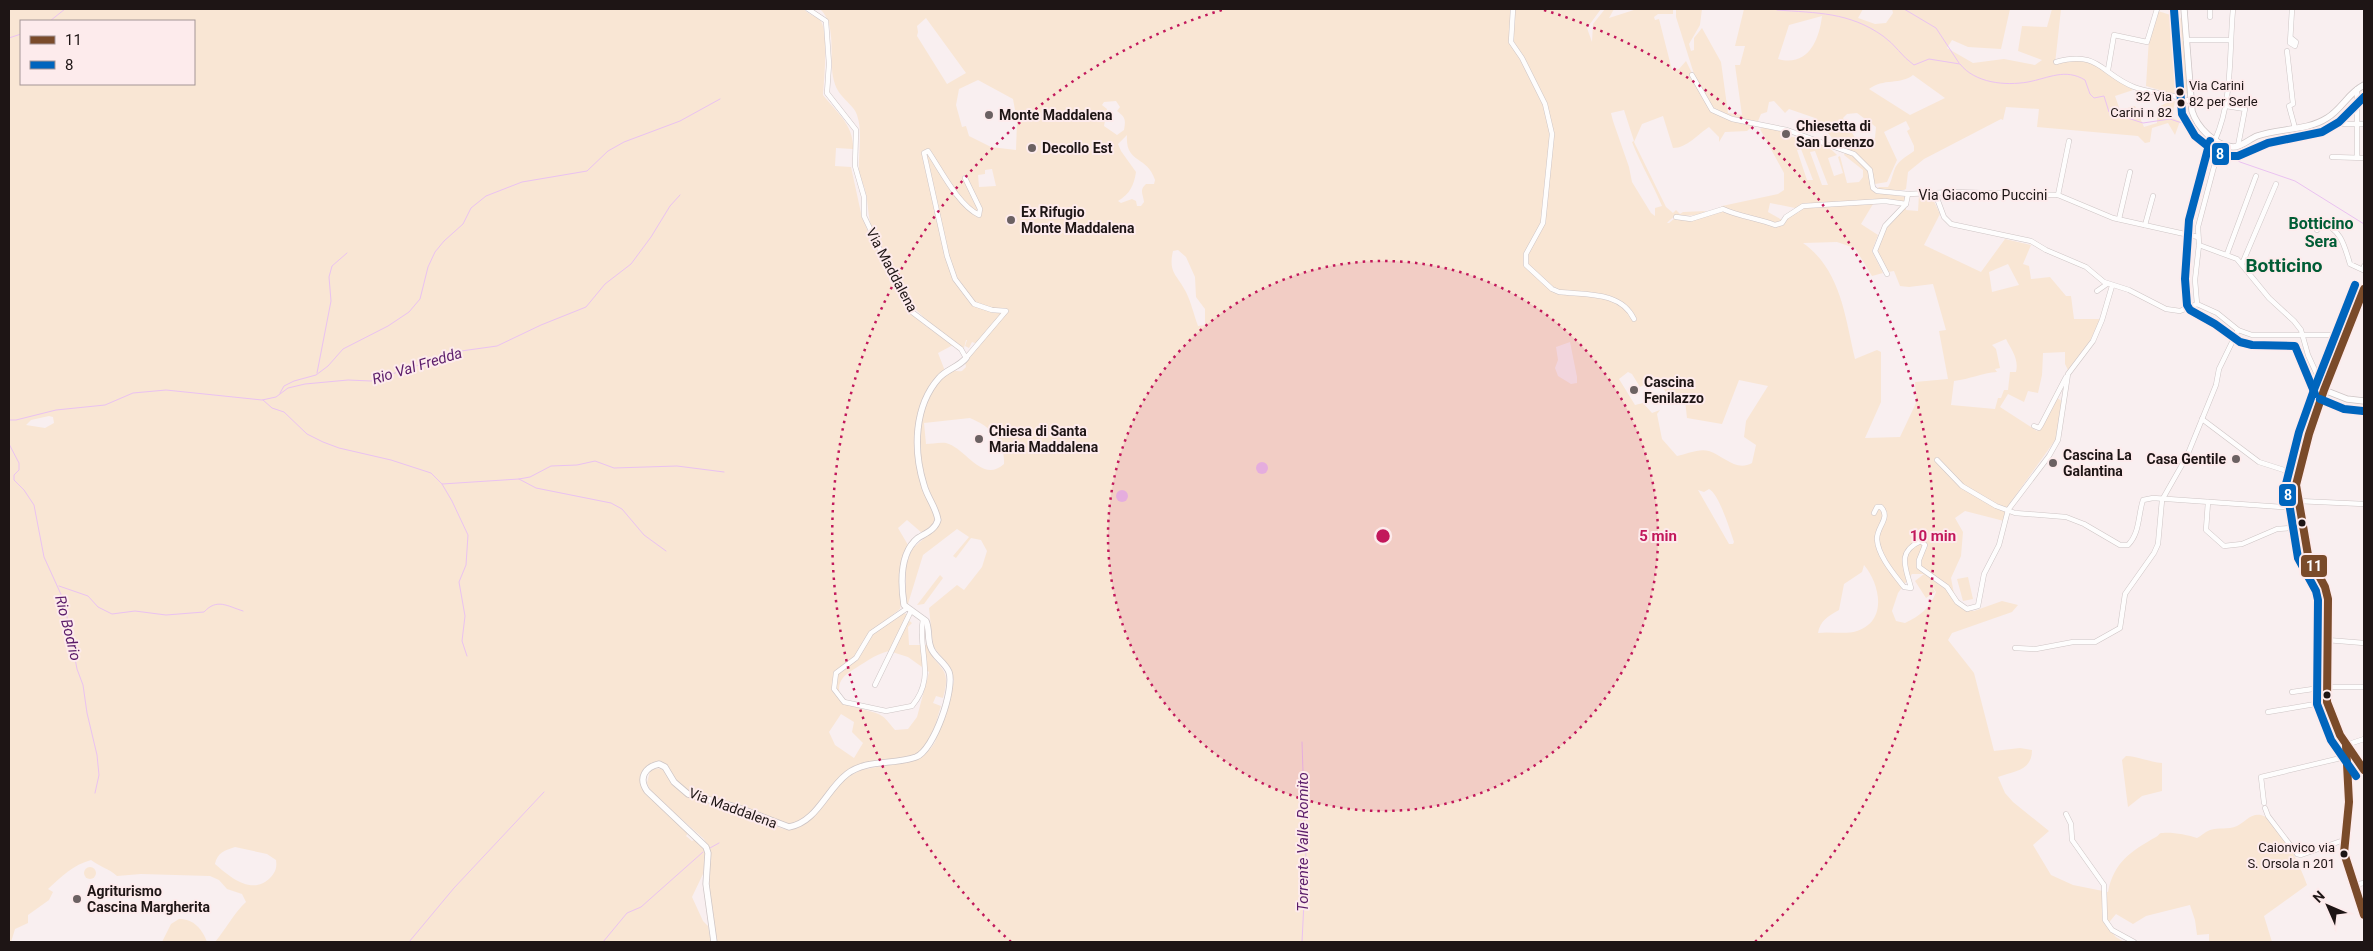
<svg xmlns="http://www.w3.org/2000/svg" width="2373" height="951" font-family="Roboto,sans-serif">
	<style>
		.green { fill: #f9e6d4; fill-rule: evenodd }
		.water { fill: #eac2f1 }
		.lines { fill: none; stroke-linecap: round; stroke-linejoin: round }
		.stream { stroke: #eac2f1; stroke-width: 1 }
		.minor-casing { stroke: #cec5c5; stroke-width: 5.5 }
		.tertiary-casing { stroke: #cec5c5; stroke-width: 7 }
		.minor { stroke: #fefdfd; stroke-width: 4.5 }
		.tertiary { stroke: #fefdfd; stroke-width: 5.5 }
		.bus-1-casing { stroke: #fdebec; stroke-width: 11 }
		.bus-2-casing { stroke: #fdebec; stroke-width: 11 }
		.bus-1 { stroke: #7a4b2a; stroke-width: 8 }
		.bus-2 { stroke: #0065bd; stroke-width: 8 }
		.ring { fill: none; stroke: #c2185b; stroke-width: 2.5; stroke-dasharray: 2.5 5 }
		.bus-dot { fill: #1e1515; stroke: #fdebec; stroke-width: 2 }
		.poi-dot { fill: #6b6162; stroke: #fdebec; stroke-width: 2 }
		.labels { text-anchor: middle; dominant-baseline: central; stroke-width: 4; stroke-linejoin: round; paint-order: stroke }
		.bus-label { font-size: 13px; fill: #1e1515; stroke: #fdebec; text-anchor: end }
		.poi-label { font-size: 14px; font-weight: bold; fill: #1e1515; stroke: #fdebec; text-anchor: start }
		.street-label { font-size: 14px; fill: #1e1515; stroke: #fdebec }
		.water-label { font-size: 15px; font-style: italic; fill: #5b1c6a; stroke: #fdebec }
		.quarter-label { font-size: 16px; font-weight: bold; fill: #015c35; stroke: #fdebec }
		.district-label { font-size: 19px; font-weight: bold; fill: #015c35; stroke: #fdebec }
		.centre { fill: #c2185b; stroke: #fdebec; stroke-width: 2.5 }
		.ring-label { font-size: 15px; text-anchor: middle; font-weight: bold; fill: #c2185b; stroke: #fdebec; stroke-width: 4; stroke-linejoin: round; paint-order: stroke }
		.line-badge { stroke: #fdebec; stroke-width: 2 }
		.badge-label { font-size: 14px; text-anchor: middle; font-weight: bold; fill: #fff }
	</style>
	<rect width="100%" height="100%" fill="#f9eff0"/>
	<g class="green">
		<path d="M9 9H804C808 15 815 15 820 20 829 30 824 80 823 95 837 113 854 125 853 149L836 148 835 166 851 167 861 213 867 229 902 302 926 326 953 345 938 353 945 371C938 380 930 389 924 399 903 435 925 480 935 517L934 524 922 533 907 520 898 528 908 545 900 568 901 604 900 609 885 621 888 624 904 613 908 615 906 618 912 623 908 627 909 645H927C936 671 953 664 943 698L936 696 933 703 941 706C936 721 933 741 921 752 906 764 872 757 857 767 833 783 820 812 791 826L754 813 740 805 708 799 686 790 677 783 668 766 662 763 643 772 640 778 644 790 689 832 686 836 692 841 696 839 706 852 703 874 692 897 703 921 708 926 711 942H215C226 929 234 913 246 902L242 894 227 889 219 880 210 876 141 874 117 876C108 868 100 867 91 860 73 865 62 876 48 889L53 892 49 900 28 915V923L15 929 11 942H9ZM21 21H194V84H21ZM49 416 53 417 54 423 45 428 26 425 31 420ZM889 651 908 657 929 672 917 717 908 729 895 730C891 726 887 719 882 716 870 708 839 709 839 689 839 680 845 675 851 671 863 664 875 654 889 651ZM841 714 854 722 852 732 863 743 854 758 835 745 829 732ZM235 847 267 854 276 860C277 867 276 872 270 878 252 896 230 877 215 864 217 853 225 850 235 847Z"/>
		<path d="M820 9H1601L1587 28 1592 42 1593 24 1605 9H1614L1609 18 1637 9H1673V14H1658L1654 17 1655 20 1659 19 1672 70 1679 69 1686 61 1710 110 1735 121 1754 124 1747 131 1725 132 1719 142V137L1709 127C1698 134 1687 148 1673 148L1663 116 1642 124 1634 142 1666 207 1673 213 1676 210 1680 214 1683 212 1706 211C1690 221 1678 209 1667 223H1669L1675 218C1690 221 1712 218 1722 206L1778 194 1784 190V173L1760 129 1766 126 1783 132 1782 137C1795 135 1826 141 1837 155L1828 158 1834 176 1843 173 1838 157 1840 156 1847 183 1859 182 1863 177V170L1844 155 1845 153 1815 118 1789 109 1785 113 1774 101 1769 102 1767 112 1761 114 1758 121 1743 120 1713 109 1694 74 1676 17V9H1702L1700 25 1689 44 1691 51 1694 50V38L1702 28 1721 62 1728 113 1742 115 1735 65H1740L1745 46H1735L1744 9H1863L1858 18 1875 24 1886 23 1893 13 1892 9H2010L2001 49 1968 47 1952 40 1947 48 1973 63 2004 59 2035 65 2042 60 2018 51 2022 26 2047 27 2052 9H2061L2055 64C2061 63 2068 59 2074 59 2095 59 2117 79 2133 90L2115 96 2120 110 2135 106 2144 127 2157 123V108L2166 103 2175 101 2172 118 2180 121 2175 135 2168 123 2152 128 2150 142 2145 143 2138 136 2037 127 2039 109 2006 107 2003 120 2001 119 1924 159 1908 172 1906 189 1904 190H1880L1878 187H1888C1891 182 1892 177 1894 171 1897 161 1906 157 1914 151V146L1907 131 1910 129 1906 121 1884 132 1897 160 1887 182 1875 184 1872 179 1870 180 1871 188 1874 192 1906 197 1905 203 1873 204 1861 224 1878 235 1872 251 1883 273 1872 276 1855 248 1837 242 1803 243C1841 270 1845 317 1855 359L1877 350 1881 352V402L1865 438 1900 437 1916 403 1915 382 1948 379 1939 331 1946 330 1933 284 1909 287 1900 286 1894 271 1888 272 1877 251 1885 228 1906 206V210L1918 211 1919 195H1931L1940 214 1924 245 1981 272 2005 239 2031 245 2023 264 2029 266 2031 279 2050 277 2066 296H2071L2074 319H2101L2090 341 2068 370 2065 364V352L2043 353 2042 375 2038 393 2028 391 2024 402 2008 394 2000 407 2037 431 2041 428 2056 397 2063 402 2056 439 2008 506 2004 521 1965 511 1955 518 1963 532 1961 556 1951 578 1954 594 1964 610 1974 611 2002 601 2018 605 2012 612 1952 633 1948 640 1974 673 1994 751 2020 748 2032 750C2032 771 2014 771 1998 777L2005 793 2013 802 2049 831 2033 845 2051 875 2073 885 2108 892C2114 862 2131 851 2156 837 2160 835 2158 833 2163 833 2172 832 2188 835 2197 838 2201 836 2205 832 2210 830 2218 827 2228 830 2237 826 2245 822 2251 813 2261 815 2279 819 2301 868 2307 885L2264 916 2272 942H2209V934L2197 935 2195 920 2190 905 2146 916 2133 924 2116 914 2106 926 2116 937 2124 942H716L710 908 709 877 711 853 704 839 651 792 647 783 650 771C669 760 675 790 690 798 704 805 723 804 738 810 754 815 768 825 784 829 806 836 831 794 844 780 849 776 855 773 861 770L918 759 931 748 935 742 954 681 951 669 933 646 929 608 957 585 964 590 982 567 987 551 981 540 971 538 956 558 953 556 969 537 957 529 923 555 907 607 906 605V565L912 549 937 527C924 479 906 432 935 387 938 381 944 372 951 371 955 370 958 372 962 371L966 367 965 362 978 344 972 342 969 348 965 346 967 340H966L964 348 935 328 914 308 873 231C867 217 869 204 865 190 864 184 859 178 859 172 858 154 863 133 857 115 854 104 838 98 834 81 828 58 838 26 820 9ZM1822 16C1819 42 1807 67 1778 59L1789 25ZM926 18 966 73 947 84 917 36 918 32 917 26ZM1913 75 1945 98 1910 115 1869 89C1883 78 1901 85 1913 75ZM978 80 1013 99 1017 121 1016 150 991 147 969 136 966 126 962 127 956 105 959 89ZM1116 101 1120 107 1117 111C1125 117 1126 119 1124 130L1117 135 1104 126 1107 109 1102 105 1104 102ZM1624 110 1634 141 1632 142C1641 165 1653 184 1662 206L1655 208V216L1651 213 1632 182 1629 167 1613 121 1611 113ZM1857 113 1876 127 1875 138 1870 145 1857 141 1843 118 1847 114ZM1127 135C1125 164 1147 155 1155 180L1154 184H1146C1139 190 1143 194 1144 202L1141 206H1137L1136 201 1132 199 1121 203 1118 201C1130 194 1134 185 1136 172L1121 151 1118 144ZM1801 149 1813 180H1807L1797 150ZM1815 151 1828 185H1822L1810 152ZM992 169 996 186 979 187 978 175 985 174V170ZM1770 203 1795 208 1799 212 1782 220 1768 212ZM1178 250 1186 257 1195 277 1196 297 1205 309V325L1198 326C1194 315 1191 302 1186 292 1177 274 1168 273 1173 251ZM2008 264 2019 285 1992 292 1989 272ZM2006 339C2012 351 2019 359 2016 372H2010L2008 390H2004L2001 398H1998L1995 409 1951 405 1954 381C1970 379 1982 373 1997 372L1995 369 2000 368 1996 349 1992 345ZM1570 342 1577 377V383L1571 384 1558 376 1555 368 1558 360 1556 347ZM1628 372 1632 374 1640 387 1657 378 1670 399 1666 404 1685 400 1687 418 1722 424 1739 380 1768 386 1746 421 1744 437 1756 445 1752 463C1736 472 1724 456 1709 451 1699 448 1687 454 1677 456L1662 439 1657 414 1660 410 1652 413 1643 403 1635 405 1619 379ZM970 418C991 427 1005 440 1004 464 982 484 966 448 946 443 940 442 931 444 926 444L924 423ZM1709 489C1719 494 1730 530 1734 542L1733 544H1729L1698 490 1704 492ZM1864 565C1880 584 1888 621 1857 631 1845 635 1830 631 1818 633 1820 621 1828 616 1839 610L1844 584 1862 572ZM1912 574H1924L1915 581 1926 598 1935 592 1927 578 1936 592C1930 608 1920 616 1905 623L1896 621 1892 611 1898 593Z"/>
		<path d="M2158 11 2183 19 2188 92 2183 97 2146 86 2149 38Z"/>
		<path d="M940 575 943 578 924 604 917 605Z"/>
		<path d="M1968 577 1973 599 1963 601 1957 579Z"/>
		<path d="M2126 756C2137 756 2149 762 2162 763V791L2142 796 2128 807 2122 760Z"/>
		<circle cx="90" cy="873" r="6"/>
		<path d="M179 919C194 919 202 929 207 942H162L171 924Z"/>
	</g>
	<g class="water">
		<circle cx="1262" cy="468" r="6"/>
		<circle cx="1122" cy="496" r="6"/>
	</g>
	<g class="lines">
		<g class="stream">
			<path d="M1904 9 1936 28 1959 63"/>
			<path d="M1777 10C1817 13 1849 12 1883 36 1895 44 1902 57 1914 65L1929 59 1960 64C1975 83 2005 86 2028 82 2049 78 2065 68 2085 80L2090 94 2094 98 2104 96 2109 112 2143 123 2170 119 2182 123 2218 147"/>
			<path d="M50 21 65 9"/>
			<path d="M9 38 21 34"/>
			<path d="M2221 150 2240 162 2295 181 2364 224"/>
			<path d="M317 373 331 301 329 277 332 266 347 253"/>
			<path d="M280 393 284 386 294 381 316 375 328 366 343 349 388 326 409 312 420 299 428 267 435 252 444 241 463 224 471 208 486 196 522 182 587 171 608 151 624 142 680 121 720 99"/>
			<path d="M263 400 272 408 284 412 307 434 323 442 339 448 391 460 431 473 442 484 519 479 530 477 551 466 577 465 595 461 614 468 677 466 724 472"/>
			<path d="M9 420H16L56 410 105 405 133 393 166 390 262 400 276 397 288 388 305 384 348 380 371 381 431 361 450 358 461 351 497 346 541 325 586 307 605 284 631 264 651 237 670 206 680 195"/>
			<path d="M9 444 19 463V470L14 475V480L24 490 34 505 44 557 64 601 77 669 83 685 87 713 97 755 99 775 95 793"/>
			<path d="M519 479 536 488 611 503 622 509 644 535 666 551"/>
			<path d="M442 484 452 501 468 535 466 565 459 582 465 616 462 641 467 656"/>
			<path d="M59 586 88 596 98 607 112 614 135 611 166 615 204 612C217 598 227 606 243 611"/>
			<path d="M1302 742 1306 862 1302 942"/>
			<path d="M710 848 719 843"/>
			<path d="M409 942 454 888 544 792"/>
			<path d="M603 942 627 913 641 907 703 852"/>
		</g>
		<g class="minor-casing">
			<g id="minor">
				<path d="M808 9 826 21 829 64 827 93 856 130 855 166 864 197V216L893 277 912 312 961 349 966 358 1006 311 992 310 974 304 955 279 947 256 924 153 928 151C941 170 958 205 979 215L980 209 965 178"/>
				<path d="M1513 9 1511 42 1522 58 1545 104 1552 134 1543 223 1526 254V265L1552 289 1559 292C1585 295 1621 291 1634 319"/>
				<path d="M2210 17V9"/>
				<path d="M2291 38 2296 42 2295 46 2290 43 2292 9"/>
				<path d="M2186 40H2230"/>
				<path d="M2287 51 2293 104 2289 106 2295 128"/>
				<path d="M2056 62C2099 50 2101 74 2134 87 2152 94 2174 93 2191 102"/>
				<path d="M2108 70 2114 35 2147 42 2157 9"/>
				<path d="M1692 75 1712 110 1732 119 1787 130 1854 154 1870 170 1873 188 1877 191 1908 194 1954 192 2058 195 2113 218 2198 237"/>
				<path d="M2226 106 2245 109 2238 146"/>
				<path d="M2343 124H2364"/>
				<path d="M2215 140C2233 100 2229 52 2233 9"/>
				<path d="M2332 157 2364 158"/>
				<path d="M2357 157V89"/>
				<path d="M1935 193 1944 217 1951 224 2031 241 2046 250 2086 267 2104 282 2129 290 2166 309 2180 311 2197 304"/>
				<path d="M2058 195 2069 141"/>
				<path d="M1676 217 1691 219 1723 209C1740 217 1758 218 1775 225L1782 223 1786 217 1803 206 1885 201 1906 204"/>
				<path d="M2119 219 2130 172"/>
				<path d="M2145 225 2153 196"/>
				<path d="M2317 230 2321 222C2341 230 2344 244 2350 264L2363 270 2364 266"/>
				<path d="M2199 245 2237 259 2269 298 2294 321 2301 330 2308 355 2324 390"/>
				<path d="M2227 254 2256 176"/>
				<path d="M2242 264 2276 184"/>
				<path d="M1887 274 1875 251 1885 226 1906 204 1908 194"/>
				<path d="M2097 291 2107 284"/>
				<path d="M2197 304 2195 280 2199 245 2198 227 2220 144"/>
				<path d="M2197 304 2217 313 2238 330 2252 335H2346"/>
				<path d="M2202 419 2259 462 2284 470 2297 480"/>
				<path d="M2034 426 2039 428 2041 425 2066 377"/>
				<path d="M1937 460 1962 486 1996 506 2015 513 2066 517 2084 524 2120 545H2128C2140 533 2138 515 2143 500L2153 498 2282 507 2299 504"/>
				<path d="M2298 501 2364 504"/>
				<path d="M2208 502 2206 530 2224 546 2242 544 2277 529 2303 527"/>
				<path d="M1874 513 1877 507H1881C1891 518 1877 526 1877 539 1878 556 1894 574 1904 587L1911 588C1906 568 1896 552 1921 541L1925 545 1919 560V567L1947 587 1957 602 1967 609 1978 606 1984 574 1999 545 2008 510 2049 456 2058 440 2068 374 2093 341 2102 320 2112 286"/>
				<path d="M906 609 871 633 856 658 836 673 834 689 844 702 886 711 912 706C937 676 917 652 923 619"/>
				<path d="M2327 640 2364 643"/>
				<path d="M2015 648 2036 649 2073 642H2095L2120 628 2125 594 2154 553 2158 544 2162 500 2187 456 2216 385 2219 369 2238 330"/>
				<path d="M875 685 911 611"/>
				<path d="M2292 692 2327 687H2364"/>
				<path d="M2268 712 2327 702"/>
				<path d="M2364 739 2346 745 2349 802 2344 853 2353 885 2364 915"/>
				<path d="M2264 803 2261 777 2345 757"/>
				<path d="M2265 808 2268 816 2297 854 2301 855 2344 840"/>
				<path d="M2066 814 2071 824 2072 840 2104 885 2105 920 2112 930 2134 942"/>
				<path d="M2353 885 2364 883"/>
			</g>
		</g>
		<g class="tertiary-casing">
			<g id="tertiary">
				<path d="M2184 9 2192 111C2197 127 2215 146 2233 147 2242 147 2249 139 2257 136 2279 128 2307 131 2327 118 2342 109 2348 93 2364 85"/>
				<path d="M2364 289 2324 390 2309 434 2296 485 2308 555 2325 587 2328 599 2327 702 2340 735 2364 770"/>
				<path d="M2324 390 2347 399 2364 401"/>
				<path d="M714 942 706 884 708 853 706 847 647 791C638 778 645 767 659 764L665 767 674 782 688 794 739 808 789 827C817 822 826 790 847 774 866 759 894 765 916 757 934 750 955 689 949 672 945 662 934 657 931 648 927 639 930 630 926 621L904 605C901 585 899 553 918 538 926 533 935 530 938 520 936 507 927 497 924 485 913 450 914 406 939 378 947 369 959 367 966 358"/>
			</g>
		</g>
		<use href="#minor" class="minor"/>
		<use href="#tertiary" class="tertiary"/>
		<g class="bus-1-casing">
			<g id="bus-1">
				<path d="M2364 289 2324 390 2309 434 2296 485 2308 555 2325 587 2328 599 2327 702 2340 735 2364 770"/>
				<path d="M2346 745 2349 802 2344 853 2364 915"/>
			</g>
		</g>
		<g class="bus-2-casing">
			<g id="bus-2">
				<path d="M2174 10 2182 114 2195 136 2215 152 2225 156H2238L2268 143 2322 132 2339 122 2364 97"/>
				<path d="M2210 141 2189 220 2185 279 2187 305 2190 310 2215 324 2240 342 2252 345 2295 346 2315 394"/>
				<path d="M2355 285 2315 387 2299 432 2286 484 2298 558 2316 591 2318 600 2317 704 2331 740 2356 776"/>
				<path d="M2320 399 2344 409 2363 411"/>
			</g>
		</g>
		<use href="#bus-1" class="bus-1"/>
		<use href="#bus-2" class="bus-2"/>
	</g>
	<circle cx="1383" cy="536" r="275" fill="#c2185b" fill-opacity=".12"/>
	<g class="ring">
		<circle cx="1383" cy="536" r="275"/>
		<path d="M1011 942A550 550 0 0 1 1222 10M1544 10A550 550 0 0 1 1755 942"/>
	</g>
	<g class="bus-dot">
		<circle cx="2180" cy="92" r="4.5"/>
		<circle cx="2181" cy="103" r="4.5"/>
		<circle cx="2302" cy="523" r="4.5"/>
		<circle cx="2327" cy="695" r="4.5"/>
		<circle cx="2344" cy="854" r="4.5"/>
	</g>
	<g class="poi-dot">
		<circle cx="989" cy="115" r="5"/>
		<circle cx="1786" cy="134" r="5"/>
		<circle cx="1032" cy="148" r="5"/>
		<circle cx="1011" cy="220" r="5"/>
		<circle cx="1634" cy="390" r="5"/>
		<circle cx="979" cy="439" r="5"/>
		<circle cx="2236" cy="459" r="5"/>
		<circle cx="2053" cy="463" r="5"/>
		<circle cx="77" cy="899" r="5"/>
	</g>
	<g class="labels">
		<g class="bus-label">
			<text x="2189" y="85" text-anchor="start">Via Carini<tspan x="2189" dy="16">82 per Serle</tspan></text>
			<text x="2172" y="96">32 Via<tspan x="2172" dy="16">Carini n 82</tspan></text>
			<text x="2335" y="847">Caionvico via<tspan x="2335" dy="16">S. Orsola n 201</tspan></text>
		</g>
		<g class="poi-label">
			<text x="999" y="115">Monte Maddalena</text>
			<text x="1796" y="126">Chiesetta di<tspan x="1796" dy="16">San Lorenzo</tspan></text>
			<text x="1042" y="148">Decollo Est</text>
			<text x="1021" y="212">Ex Rifugio<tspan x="1021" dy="16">Monte Maddalena</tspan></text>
			<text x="1644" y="382">Cascina<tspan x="1644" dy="16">Fenilazzo</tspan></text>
			<text x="989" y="431">Chiesa di Santa<tspan x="989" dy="16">Maria Maddalena</tspan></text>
			<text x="2063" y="455">Cascina La<tspan x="2063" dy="16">Galantina</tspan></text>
			<text x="2226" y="459" text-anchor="end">Casa Gentile</text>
			<text x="87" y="891">Agriturismo<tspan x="87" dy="16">Cascina Margherita</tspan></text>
		</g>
		<g class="street-label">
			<text x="1983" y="195">Via Giacomo Puccini</text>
			<text transform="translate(892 270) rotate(62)">Via Maddalena</text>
			<text transform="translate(733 808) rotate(20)">Via Maddalena</text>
		</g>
		<g class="water-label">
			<text transform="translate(417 366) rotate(-17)">Rio Val Fredda</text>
			<text transform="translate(68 628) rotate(76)">Rio Bodrio</text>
			<text transform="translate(1303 842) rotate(-90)">Torrente Valle Romito</text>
		</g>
		<g class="quarter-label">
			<text x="2321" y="223">Botticino<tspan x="2321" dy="18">Sera</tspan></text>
		</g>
		<g class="district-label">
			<text x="2284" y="265">Botticino</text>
		</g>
	</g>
	<circle cx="1383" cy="536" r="8" class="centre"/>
	<g class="ring-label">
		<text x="1658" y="541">5 min</text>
		<text x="1933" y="541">10 min</text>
	</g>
	<g class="line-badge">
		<rect x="2211" y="142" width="19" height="24" rx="5" fill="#0065bd"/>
		<rect x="2278" y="483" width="19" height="24" rx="5" fill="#0065bd"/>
		<rect x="2300" y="554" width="28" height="24" rx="5" fill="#7a4b2a"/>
	</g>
	<g class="badge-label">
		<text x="2220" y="159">8</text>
		<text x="2288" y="500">8</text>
		<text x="2314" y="571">11</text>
	</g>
	<rect width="2373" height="951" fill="none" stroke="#1e1515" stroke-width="20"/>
	<rect x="20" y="20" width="175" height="65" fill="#fdebec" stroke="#a49596"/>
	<rect x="30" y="36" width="25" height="8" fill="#7a4b2a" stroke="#a49596"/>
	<text x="65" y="45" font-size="15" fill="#1e1515">11</text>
	<rect x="30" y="61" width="25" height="8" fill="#0065bd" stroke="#a49596"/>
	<text x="65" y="70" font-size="15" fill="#1e1515">8</text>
	<g transform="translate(2328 906) rotate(315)" stroke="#fdebec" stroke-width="4" paint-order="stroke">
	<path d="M0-4L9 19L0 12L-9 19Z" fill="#1e1515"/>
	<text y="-8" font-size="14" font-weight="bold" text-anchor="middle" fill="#1e1515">N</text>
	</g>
</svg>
